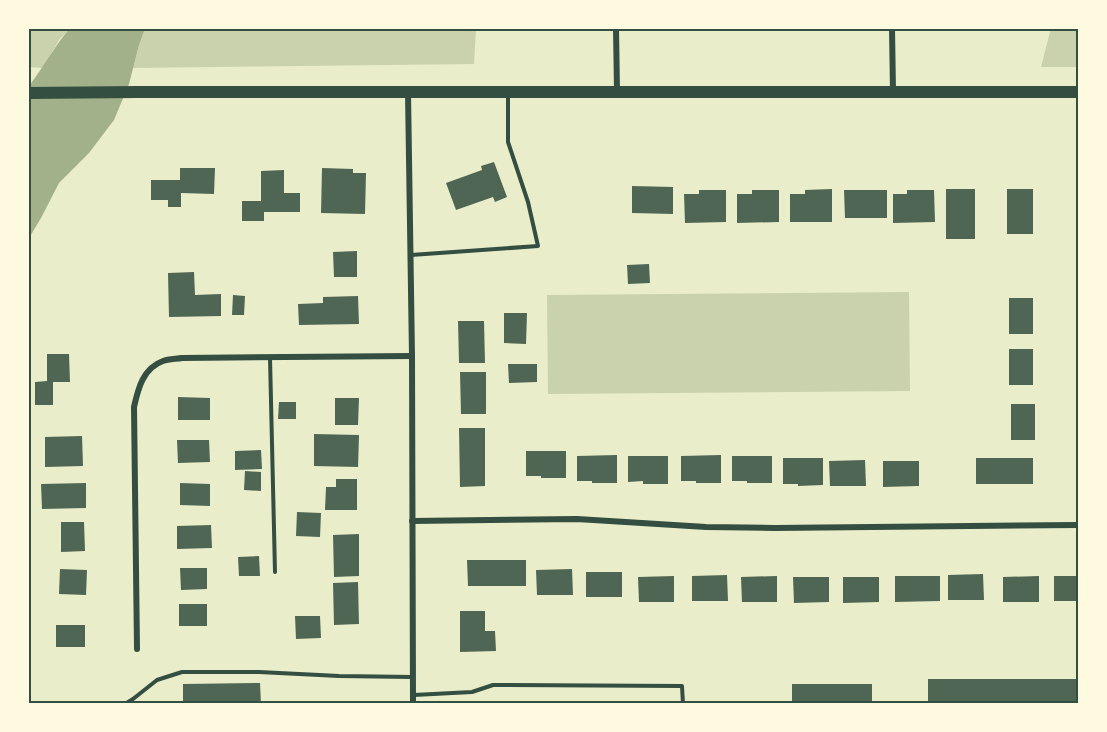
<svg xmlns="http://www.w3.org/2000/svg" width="1107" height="732" font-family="Manrope,sans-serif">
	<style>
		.green { fill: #cad2ad }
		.water { fill: #a3b18a }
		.building { fill: #4f6655 }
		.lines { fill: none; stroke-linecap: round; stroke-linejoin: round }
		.service { stroke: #344e41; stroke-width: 4 }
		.minor { stroke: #344e41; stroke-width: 6 }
		.secondary { stroke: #344e41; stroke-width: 12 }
		.neatline { fill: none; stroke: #344e41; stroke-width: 2 }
	</style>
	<rect width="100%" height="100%" fill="#e9edc9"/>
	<g class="green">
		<path d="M1051 28 1078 29V67H1041Z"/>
		<path d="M29 29H69L59 40 43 68 29 67Z"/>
		<path d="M145 29H476L474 64 133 68 139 45Z"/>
		<path d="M909 292 910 391 548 394 547 295Z"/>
	</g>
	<path class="water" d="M69 29H145L139 45 129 84 114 120 89 153 59 183 41 218 29 238V86C43 68 54 47 69 29Z"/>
	<g class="building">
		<path d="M494 162 507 197 495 202 493 197 456 210 446 183 482 170 481 166Z"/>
		<path d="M180 168H215L214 194 181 193V207H168V200H151V180H180Z"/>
		<path d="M322 168 353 169V173H366L365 214 321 213Z"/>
		<path d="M284 170V193H300V212H264V221H242V201H261V171Z"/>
		<path d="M632 186 673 187V214L632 213Z"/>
		<path d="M832 189V222H790V194H805V190Z"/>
		<rect x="946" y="189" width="29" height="50"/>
		<rect x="1007" y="189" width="26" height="45"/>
		<path d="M699 190H726V222L685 223 684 194H699Z"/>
		<path d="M752 190H779V222L737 223V194H752Z"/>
		<path d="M844 190H887V218H845Z"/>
		<path d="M907 190H934L935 222 893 223V194H907Z"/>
		<path d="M357 251V277H334L333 252Z"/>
		<path d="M649 264 650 283 628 284 627 265Z"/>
		<path d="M194 272 195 295 221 294V316L169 317 168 273Z"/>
		<path d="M233 295 245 296 244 315H232Z"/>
		<path d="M358 296 359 324 299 325 298 304 323 303V297Z"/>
		<rect x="1009" y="298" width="24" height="36"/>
		<path d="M504 313H527L526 344 504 343Z"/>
		<path d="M458 321H484L485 363H459Z"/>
		<rect x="1009" y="349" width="24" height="36"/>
		<path d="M47 354H69L70 382H53V405H35V382L47 381Z"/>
		<path d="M508 364H537V382L509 383Z"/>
		<path d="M460 372H486V414H461Z"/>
		<path d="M178 397 210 398V420H178Z"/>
		<path d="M335 398H359L358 425H335Z"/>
		<path d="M279 402H296V419H278Z"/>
		<rect x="1011" y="404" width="24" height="36"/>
		<path d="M459 428H485V486L460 487Z"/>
		<path d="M314 434 359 435 358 467 314 466Z"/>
		<path d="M82 436 83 466 45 467V437Z"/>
		<path d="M177 440H209L210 462 178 463Z"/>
		<path d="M261 450 262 469 235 470V451Z"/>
		<path d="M526 451H566V478H541V476H526Z"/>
		<path d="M617 455V483H592V481H577V456Z"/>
		<path d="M721 455V483H696V481H681V456Z"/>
		<path d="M628 456H668V484H643V481L628 482Z"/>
		<path d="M732 456H772V483H747V481H732Z"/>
		<path d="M783 458H823V485L798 486V484H783Z"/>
		<rect x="976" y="458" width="57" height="26"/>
		<path d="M865 460 866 486H830L829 461Z"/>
		<path d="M883 461H919V486L883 487Z"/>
		<path d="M245 471 261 472V491L244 490Z"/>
		<path d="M336 479H357V510H325L326 487H336Z"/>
		<path d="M86 483V508L42 509 41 484Z"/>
		<path d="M180 483 210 484V506L180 505Z"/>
		<path d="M297 512 321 513 320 537 296 536Z"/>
		<path d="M61 522H84L85 551 61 552Z"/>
		<path d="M211 525 212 548 177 549V526Z"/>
		<path d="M359 534V576L334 577 333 535Z"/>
		<path d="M259 556 260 576H239L238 557Z"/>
		<path d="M467 560H526V586H468Z"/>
		<path d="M180 568H207V589L181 590Z"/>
		<path d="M60 569 87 570 86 595 59 594Z"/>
		<path d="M572 569 573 595H537L536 570Z"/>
		<rect x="586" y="572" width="36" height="25"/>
		<path d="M983 574 984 600H948V575Z"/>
		<path d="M727 575 728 601H692V576Z"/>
		<path d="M674 576V602H639L638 577Z"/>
		<path d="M777 576V602H742L741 577Z"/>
		<path d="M895 576H940V601L895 602Z"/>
		<path d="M1039 576V602H1003V577Z"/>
		<rect x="1054" y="576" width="24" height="25"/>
		<path d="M793 577H829V602L794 603Z"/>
		<path d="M843 577H879V602L843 603Z"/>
		<path d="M358 582 359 624 334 625 333 583Z"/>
		<rect x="179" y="604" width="28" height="22"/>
		<path d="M460 611H485V631H495L496 651 460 652Z"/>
		<path d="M295 616H320L321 638 296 639Z"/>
		<rect x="56" y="625" width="29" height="22"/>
		<rect x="928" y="679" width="150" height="25"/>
		<path d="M260 683 261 704H183V684Z"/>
		<rect x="792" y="684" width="80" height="20"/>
	</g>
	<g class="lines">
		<g class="service">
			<path d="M411 255 538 246 528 202 508 142V94"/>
			<path d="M270 358 275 572"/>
			<path d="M414 695 472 692 493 685 682 686 683 704"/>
			<path d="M125 704 133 699 157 680 182 672H259L339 676 412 677"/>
		</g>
		<g class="minor">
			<path d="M616 28 617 91"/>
			<path d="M892 28 893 92"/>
			<path d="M408 92 412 356 413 704"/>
			<path d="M412 521 577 519 706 527 774 528 1078 525"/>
			<path d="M137 649 134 407C138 389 143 368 163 361 168 359 176 359 182 358L412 356"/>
		</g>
		<path class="secondary" d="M28 93 137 92H1078"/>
	</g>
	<rect width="1107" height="732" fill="none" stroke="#fefae0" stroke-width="60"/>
	<rect x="30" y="30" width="1047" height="672" class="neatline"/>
</svg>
